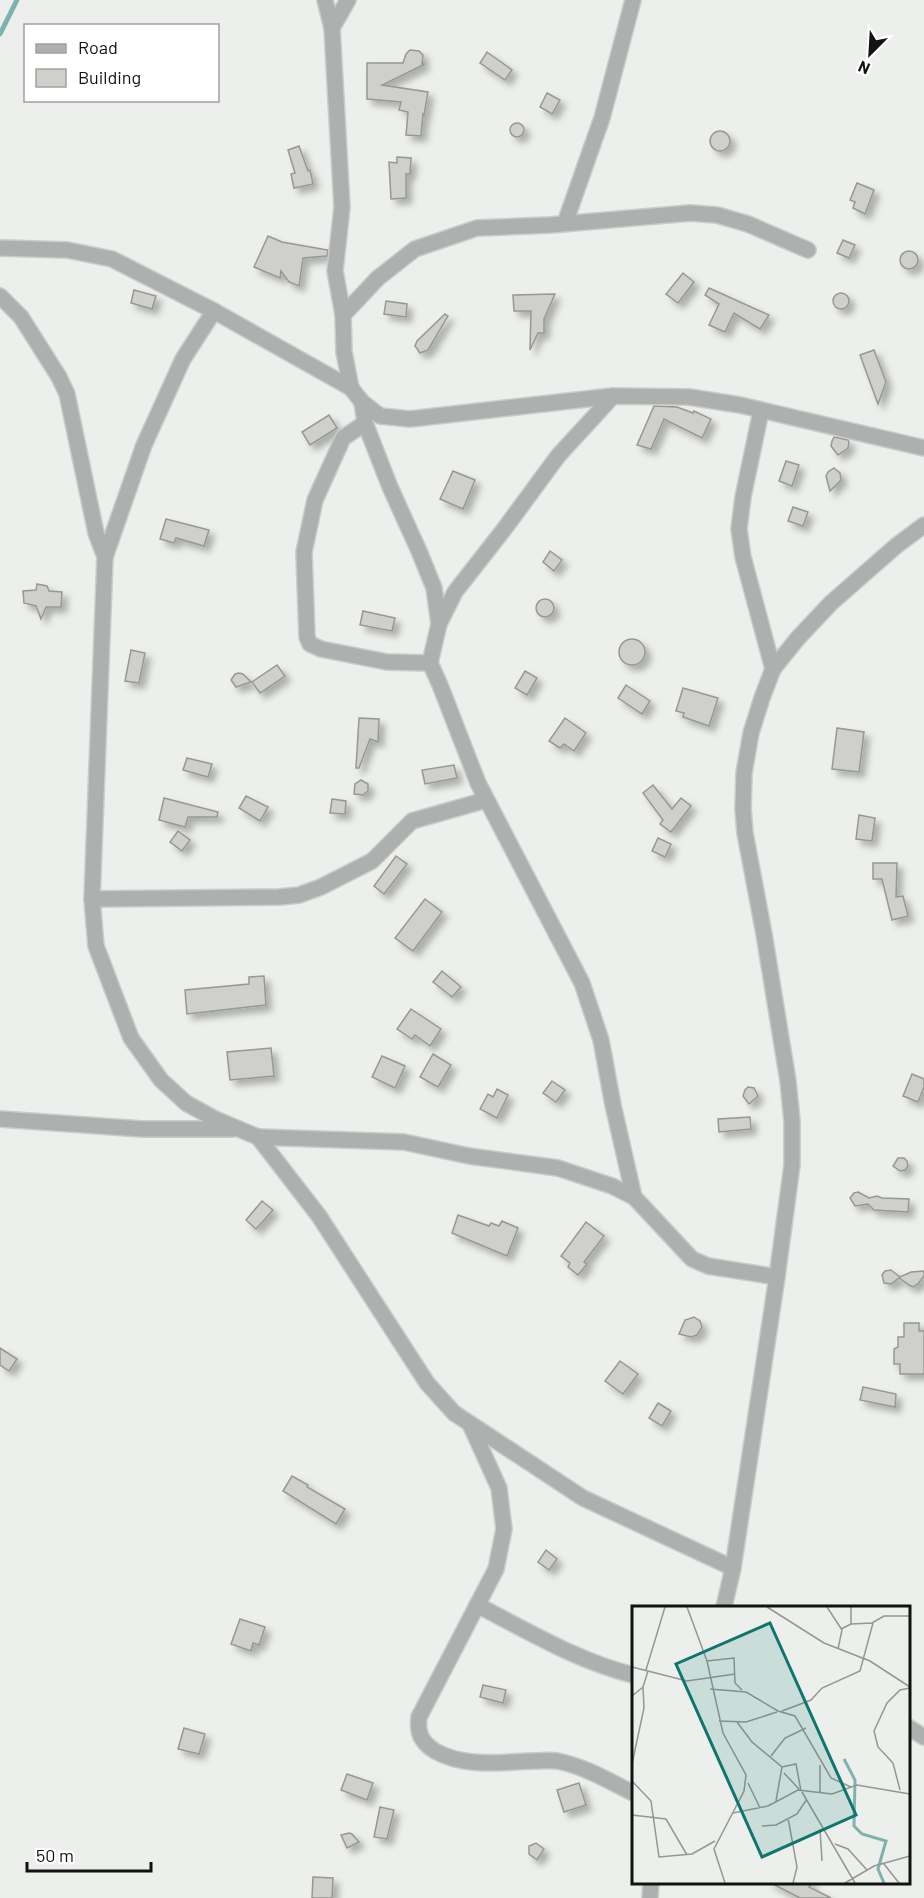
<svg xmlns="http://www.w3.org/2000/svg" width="924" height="1898" font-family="Barlow,sans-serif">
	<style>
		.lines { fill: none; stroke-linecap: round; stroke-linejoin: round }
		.stream { stroke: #7eb2af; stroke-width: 5 }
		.building { fill: #cfd0cb; stroke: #979893; stroke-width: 1.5; filter: url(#shadow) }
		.minor-casing { stroke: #c9ccc8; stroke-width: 18 }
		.minor { stroke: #aeb0af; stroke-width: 15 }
		.inset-river { fill: none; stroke: #7eb2af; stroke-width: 3 }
		.inset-road { fill: none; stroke: #949794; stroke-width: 1.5 }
		.view { fill: #0f766e; fill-opacity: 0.15; stroke: #0f766e; stroke-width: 3 }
		.inset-edge { fill: none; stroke: #111311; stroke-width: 3 }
	</style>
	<defs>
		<filter id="shadow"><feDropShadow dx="5.5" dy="5.5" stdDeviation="3" flood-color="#0004"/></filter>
	</defs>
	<rect width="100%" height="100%" fill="#ecefeb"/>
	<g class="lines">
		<path class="stream" d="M0 34 17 0"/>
	</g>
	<g class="building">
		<path d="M410 50 419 51 423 55 422 64H425L382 85 428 92 424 115 423 114 421 136 406 135 408 112 399 110 401 102 367 99V63H403L406 54Z"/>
		<path d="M487 52 512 70 505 80 480 63Z"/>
		<path d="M547 93 560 100 552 114 540 107Z"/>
		<circle cx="517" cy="130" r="7"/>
		<circle cx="720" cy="141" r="10"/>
		<path d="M299 146 308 171 310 170 313 184 294 188 291 174 295 173 288 150Z"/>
		<path d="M397 157 411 158 410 174H406V198L391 199 389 162 397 163Z"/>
		<path d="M857 183 874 190 865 214 853 208 855 202 850 200Z"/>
		<path d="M268 236 282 242 328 250 327 256 303 258 299 286 289 282 281 271 280 278 254 267Z"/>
		<path d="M843 240 855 245 849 258 837 253Z"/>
		<circle cx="909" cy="260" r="9"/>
		<path d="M683 273 694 282 678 303 666 294Z"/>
		<path d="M709 288 769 315 760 329 734 313 725 332 709 325 719 304 705 295Z"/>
		<path d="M134 290 156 296 152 309 131 303Z"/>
		<circle cx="841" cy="301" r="8"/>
		<path d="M555 294 544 319V333H538L530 350 531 311H514L513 295Z"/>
		<path d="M386 301 407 304 406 317 384 314Z"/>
		<path d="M445 314 448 316 428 350 420 353 415 346 417 341Z"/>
		<path d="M874 350 886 382 878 404 860 355Z"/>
		<path d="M654 406 677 407 693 413 694 411 711 419 702 438 664 419 651 449 637 445Z"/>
		<path d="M329 415 337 428 310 445 302 432Z"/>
		<path d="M834 437 848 440 849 442 848 448 838 455 831 446 832 441Z"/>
		<path d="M786 461 799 465 792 486 779 481Z"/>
		<path d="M834 468 840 473 841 480 830 491 826 476 828 472Z"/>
		<path d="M453 471 475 480 463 509 440 499Z"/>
		<path d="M793 507 808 512 803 526 788 521Z"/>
		<path d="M166 519 209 530 204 546 176 538 174 543 160 539Z"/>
		<path d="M550 551 562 560 554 571 543 562Z"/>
		<path d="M37 584 47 586 49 591 62 592 61 607H46L41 619 36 606 24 603 23 591 36 590Z"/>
		<circle cx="545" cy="608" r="9"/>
		<path d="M363 611 395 618 392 631 360 625Z"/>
		<circle cx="632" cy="652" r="13"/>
		<path d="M131 650 145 653 139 683 125 681Z"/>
		<path d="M277 665 285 676 260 693 252 682Z"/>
		<path d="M525 671 537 678 527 695 515 688Z"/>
		<path d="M239 673 243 674 251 682 236 687 231 680 235 674Z"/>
		<path d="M626 685 650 701 642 714 618 698Z"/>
		<path d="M683 688 718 698 709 726 683 717 684 713 676 711Z"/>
		<path d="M359 718 379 719 378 742 370 739 359 768H356Z"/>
		<path d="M565 718 586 733 574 751 564 744 560 748 549 741Z"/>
		<path d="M837 728 864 732 859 772 832 769Z"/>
		<path d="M187 758 212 764 208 777 183 770Z"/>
		<path d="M454 765 457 778 425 784 422 770Z"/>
		<path d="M361 780 368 784V791L363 795 354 794 355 784Z"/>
		<path d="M653 785 672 809 681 798 691 806 671 832 660 824 663 820 643 793Z"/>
		<path d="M246 796 268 807 260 821 239 808Z"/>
		<path d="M164 798 218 812 217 817H188L185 827 159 820Z"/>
		<path d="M332 799 346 801 345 814 330 813Z"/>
		<path d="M859 815 875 818 872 841 856 839Z"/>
		<path d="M178 831 190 840 182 851 170 842Z"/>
		<path d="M658 838 671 844 665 857 652 851Z"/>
		<path d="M396 856 407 864 384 894 374 886Z"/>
		<path d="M873 863H897L896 897 903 896 908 916 892 920 882 879H873Z"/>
		<path d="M425 899 442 912 413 951 395 938Z"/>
		<path d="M442 971 461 987 452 997 433 982Z"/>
		<path d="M264 976 266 1005 187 1014 185 990 249 984V977Z"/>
		<path d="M411 1009 441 1029 430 1046 415 1035 412 1039 397 1029Z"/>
		<path d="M271 1048 274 1076 230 1080 227 1052Z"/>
		<path d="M433 1054 451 1065 438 1087 420 1077Z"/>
		<path d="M382 1056 405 1066 395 1088 372 1077Z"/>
		<path d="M912 1074 924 1079V1087L918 1102 903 1096Z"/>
		<path d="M552 1081 565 1090 556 1102 543 1093Z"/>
		<path d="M748 1087 754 1088 758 1096 749 1104 743 1096 745 1090Z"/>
		<path d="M497 1089 508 1095 497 1118 480 1109 488 1094 493 1097Z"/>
		<path d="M750 1117 751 1129 719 1132 718 1119Z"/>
		<path d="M898 1158H904L907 1161 908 1166 905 1170 900 1171 893 1166Z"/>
		<path d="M858 1192 869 1198 877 1196 882 1198 909 1199 908 1212 874 1210 868 1204 855 1206 850 1198 854 1193Z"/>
		<path d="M262 1201 273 1210 256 1229 246 1220Z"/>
		<path d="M458 1215 489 1226 491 1223 499 1226 502 1221 518 1228 507 1256 452 1233Z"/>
		<path d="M586 1222 604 1236 584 1262 587 1264 578 1275 568 1267 570 1263 561 1256Z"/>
		<path d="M891 1270 900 1277 911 1272 924 1271V1276L918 1284 913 1287 909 1285 899 1278 891 1284 884 1283 882 1275 885 1271Z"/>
		<path d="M694 1317 700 1321 702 1327 697 1335 691 1337 679 1334 685 1320Z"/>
		<path d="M904 1323H919V1331H924V1374H900V1364H894V1349L898 1347V1337H904Z"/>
		<path d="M0 1348 17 1359 9 1371 0 1365Z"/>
		<path d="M620 1361 638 1374 623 1394 605 1381Z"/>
		<path d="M863 1387 896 1394 895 1407 860 1400Z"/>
		<path d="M658 1403 671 1411 662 1426 649 1418Z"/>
		<path d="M292 1476 308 1485 307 1487 345 1509 336 1524 283 1491Z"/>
		<path d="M546 1550 557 1559 549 1570 538 1562Z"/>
		<path d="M240 1619 265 1627 259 1645 253 1643 251 1651 231 1644Z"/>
		<path d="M483 1685 506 1690 503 1703 480 1697Z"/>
		<path d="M184 1728 205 1734 199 1754 178 1749Z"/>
		<path d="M347 1774 373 1783 367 1800 341 1790Z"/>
		<path d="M579 1783 586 1805 564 1812 557 1790Z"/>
		<path d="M380 1807 394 1810 387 1839 374 1837Z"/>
		<path d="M349 1833 352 1834 359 1842 347 1848 341 1835Z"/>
		<path d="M536 1843 544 1849 537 1860 529 1854V1846Z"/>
		<path d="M313 1877 333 1878 332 1898H312Z"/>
		<path d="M767 1881H812L809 1887 831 1898H800Z"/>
	</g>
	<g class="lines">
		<g class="minor-casing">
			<g id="minor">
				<path d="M325 0 332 28 342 207 335 271 343 315 344 352 351 388"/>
				<path d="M332 28 348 0"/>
				<path d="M565 223 602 118 633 0"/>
				<path d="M0 248 67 250 112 259 214 311 351 388 362 402 380 416 410 419 613 396 689 397 740 405 924 448"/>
				<path d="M0 296 21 317 59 377 67 394 96 533 105 557 92 899 96 946 131 1038 161 1080 186 1103 215 1119 258 1137 319 1216 427 1383 454 1413 583 1498 733 1568"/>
				<path d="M343 315 378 278 415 249 477 228 550 225 690 213 717 215 748 224 808 250"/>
				<path d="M362 402 365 423 343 438 315 500 304 552 307 637 310 644 321 649 387 662 430 663 440 685 478 783 582 983 601 1040 613 1105 634 1197"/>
				<path d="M761 411 743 497 739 529 743 557 773 669"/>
				<path d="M365 423 390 487 419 551 434 588 439 624"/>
				<path d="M105 557 144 445 183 359 214 311"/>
				<path d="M430 663 439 624 455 592 505 528 558 456 613 396"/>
				<path d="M92 899 279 897 299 895 321 887 372 861 412 821 486 800"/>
				<path d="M0 1119 142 1129H233"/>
				<path d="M258 1137 404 1142 469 1156 558 1168 612 1186 634 1197 692 1259 708 1266 777 1277"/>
				<path d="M470 1424 499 1488 504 1529 496 1569 419 1717C417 1733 421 1742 435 1751 465 1768 501 1762 534 1761 541 1761 550 1760 557 1761 584 1766 609 1781 633 1793"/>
				<path d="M477 1605C528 1631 577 1661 633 1675"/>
				<path d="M724 1607 733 1568 777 1277 792 1165V1121L788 1081 764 934 745 833 743 809 744 773 751 733 762 698 773 669 798 638 831 603 896 546 924 525"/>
				<path d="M908 1727 924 1737"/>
				<path d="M650 1898 651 1882"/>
			</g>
		</g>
		<use href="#minor" class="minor"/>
	</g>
	<g transform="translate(632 1606)">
		<rect width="278" height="278" fill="#ecefeb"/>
		<path class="inset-river" d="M212 153 223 174 222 220 230 228 254 235 246 263 252 277"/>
		<path class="inset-road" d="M55 1 75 55 91 127 114 169 112 185 82 243 93 277M135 1 192 37 238 55 278 81M195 1 210 24 206 43M219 18 240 17 252 10H278M209 23 219 18V1M75 55 102 52 103 77 110 84M0 61 55 75 103 68M14 64 33 1M78 83 114 86 146 105 163 110 199 172 219 181M0 90 11 81 16 65M150 105 179 94 190 82 228 65 241 17M87 115 114 116 145 106M105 116 120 136 150 161 164 158 169 185M139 150 153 132 174 122M0 158 12 102 11 81M152 167 167 183M0 175 19 195 27 251 60 248 83 235M116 177 128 202M268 184 261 157 246 141 242 125 255 97 268 84 278 82M170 186 223 277M188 187V159M144 195 150 161M101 207 136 200 166 184 200 188 225 179 278 188M0 209 34 213 55 249M156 212 165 261 161 277M130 220 144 219 165 208 175 193M188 223 190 255M203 238 216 243 235 264M252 258 267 277M213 277 242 260 278 250"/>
		<path class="view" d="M138 17 224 209 130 251 44 58Z"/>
		<rect width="278" height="278" class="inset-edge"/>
	</g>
	<rect x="24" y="24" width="195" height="78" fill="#ffffff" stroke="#a0a1a0" stroke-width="1.5"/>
	<rect x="36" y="44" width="30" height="9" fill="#aeb0af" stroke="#a0a1a0" stroke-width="1.5"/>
	<text x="78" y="54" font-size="18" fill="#111311">Road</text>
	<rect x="36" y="69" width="30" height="18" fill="#cfd0cb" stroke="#a0a1a0" stroke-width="1.5"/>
	<text x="78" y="84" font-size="18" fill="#111311">Building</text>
	<g transform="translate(870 54) rotate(204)" stroke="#ffffff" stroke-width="4.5" paint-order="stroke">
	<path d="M0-4.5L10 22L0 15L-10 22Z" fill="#111311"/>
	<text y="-9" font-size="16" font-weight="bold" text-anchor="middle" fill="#111311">N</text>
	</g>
	<path d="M27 1862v9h124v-9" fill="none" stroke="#111311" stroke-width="3"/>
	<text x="36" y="1862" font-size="18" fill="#111311" stroke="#ffffff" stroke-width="4.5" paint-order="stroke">50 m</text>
</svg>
